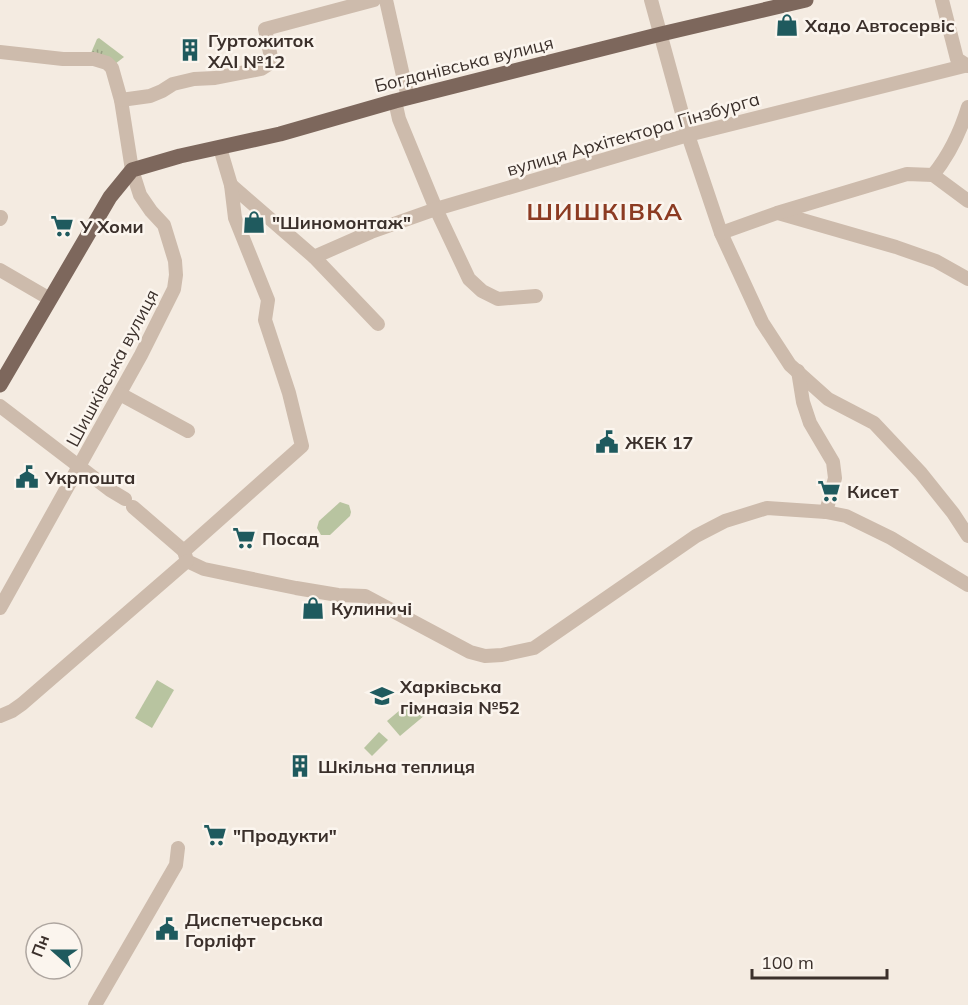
<svg xmlns="http://www.w3.org/2000/svg" width="968" height="1005" font-family="Mulish,sans-serif">
	<style>
		.park { fill: url(#park-tufts) }
		.pitch { fill: #b8c4a0 }
		.lines { fill: none; stroke-linecap: round; stroke-linejoin: round }
		.minor { stroke: #cdbbac; stroke-width: 14 }
		.major { stroke: #7d675c; stroke-width: 15 }
		.labels { text-anchor: middle; dominant-baseline: central; stroke-width: 5; stroke-linejoin: round; paint-order: stroke }
		.poi-label { font-size: 18px; font-weight: bold; fill: #3b302b; stroke: #fbf5ee; text-anchor: start }
		.street-label { font-size: 18px; fill: #3b302b; stroke: #fbf5ee }
		.district-label { font-size: 24px; font-weight: bold; letter-spacing: 1.5px; fill: #8c3b22; stroke: #fbf5ee }
	</style>
	<defs>
		<pattern id="park-tufts" width="24" height="20" patternUnits="userSpaceOnUse" patternTransform="scale(1.5)"><rect width="24" height="20" fill="#b8c4a0"/><path d="M3 7l-1-3M5 7V3M7 7l1-3M15 17l-1-3M17 17v-4M19 17l1-3" fill="none" stroke="#97a083"/></pattern>
	</defs>
	<rect width="100%" height="100%" fill="#f4ebe1"/>
	<path class="park" d="M99 38 124 57 115 64 91 53 97 39Z"/>
	<g class="pitch">
		<path d="M340 502 349 505 351 512 350 516 330 535H321L317 528 319 521Z"/>
		<path d="M157 680 174 690 152 728 135 718Z"/>
		<path d="M412 700 425 715 400 736 387 721Z"/>
		<path d="M379 732 388 740 372 756 364 748Z"/>
	</g>
	<g class="lines">
		<g class="minor">
			<path d="M386 0 408 98"/>
			<path d="M651 0 688 135 721 233 762 322 790 365 828 399 874 423 921 473 953 513 968 536"/>
			<path d="M942 0 957 59 968 66"/>
			<path d="M0 52 63 59H94L107 63 112 68 121 100 132 170 140 195 151 211 164 225 175 261 176 275 174 289 141 355 0 608"/>
			<path d="M121 100 150 96 162 91 173 84 194 79 215 78 261 69 272 62 265 29 374 0"/>
			<path d="M395 101 399 119 436 209 469 279 482 291 498 299 536 296"/>
			<path d="M933 175C950 154 960 133 968 107"/>
			<path d="M231 185 314 257 378 324"/>
			<path d="M778 213 896 247 936 261 968 279"/>
			<path d="M0 219 1 217"/>
			<path d="M721 233 777 213 907 174 933 175 968 201"/>
			<path d="M314 257 371 232 436 209 688 135 968 65"/>
			<path d="M0 270 50 299"/>
			<path d="M798 371 803 402 810 423 833 462 835 478 826 512"/>
			<path d="M120 394 188 431"/>
			<path d="M0 406 110 490 125 499"/>
			<path d="M133 507 184 551"/>
			<path d="M187 561 204 569 296 588 338 595 365 596 470 652 485 656 502 655 534 648 696 536 725 521 767 508 826 512 846 516 891 538 968 585"/>
			<path d="M187 561 184 551 302 446 289 393 265 320 268 300 235 218 231 185 220 148"/>
			<path d="M0 716 12 711 22 704 187 561"/>
			<path d="M95 1005 176 865 178 848"/>
		</g>
		<path class="major" d="M0 385 110 197 132 170 180 156 280 134 395 101 661 34 806 0"/>
	</g>
	<defs>
		<g id="shop-bare" transform="scale(1.8)"><path d="M-5-2.5h2.3a2.7 3.5 0 0 1 5.4 0H5L5.5 6h-11ZM-1.5-2.5h3a1.5 2.3 0 0 0-3 0Z" fill="#1f5a5e" stroke="#fbf5ee" stroke-width="2.5" paint-order="stroke"/></g>
		<g id="building-bare" transform="scale(1.8)"><path d="M-4-6H4V6H1V3H-1V6H-4ZM-2.5-4.3h1.7v1.8h-1.7ZM.8-4.3h1.7v1.8H.8ZM-2.5-1h1.7V.8h-1.7ZM.8-1h1.7V.8H.8Z" fill="#1f5a5e" stroke="#fbf5ee" stroke-width="2.5" paint-order="stroke"/></g>
		<g id="supermarket-bare" transform="scale(1.8)"><path d="M-6-5.5h2.5l.6 2H6L4.5 2H-2.5L-4.4-4H-6ZM-1.5 3.2a1.3 1.3 0 1 0 .1 0ZM3 3.2a1.3 1.3 0 1 0 .1 0Z" fill="#1f5a5e" stroke="#fbf5ee" stroke-width="2.5" paint-order="stroke"/></g>
		<g id="civic-bare" transform="scale(1.8)"><path d="M-.6-6.5H3V-4.5H.6V-3L4-1V1h2V6H-6V1h2V-1L-.6-3ZM-1.2 2.5V6h2.4V2.5Z" fill="#1f5a5e" stroke="#fbf5ee" stroke-width="2.5" paint-order="stroke"/></g>
		<g id="school-bare" transform="scale(1.8)"><path d="M0-5L7-2L0 1L-7-2ZM-4 1L0 2.5L4 1V4Q0 6-4 4Z" fill="#1f5a5e" stroke="#fbf5ee" stroke-width="2.5" paint-order="stroke"/></g>
	</defs>
	<g fill-rule="evenodd">
		<use href="#shop-bare" x="787" y="25"/>
		<use href="#building-bare" x="190" y="50"/>
		<use href="#shop-bare" x="254" y="222"/>
		<use href="#supermarket-bare" x="62" y="226"/>
		<use href="#civic-bare" x="607" y="442"/>
		<use href="#civic-bare" x="27" y="477"/>
		<use href="#supermarket-bare" x="829" y="491"/>
		<use href="#supermarket-bare" x="244" y="538"/>
		<use href="#shop-bare" x="313" y="608"/>
		<use href="#school-bare" x="382" y="696"/>
		<use href="#building-bare" x="300" y="766"/>
		<use href="#supermarket-bare" x="215" y="835"/>
		<use href="#civic-bare" x="167" y="929"/>
	</g>
	<g class="labels">
		<g class="poi-label">
			<text x="805" y="25">Хадо Автосервіс</text>
			<text x="208" y="40">Гуртожиток<tspan x="208" dy="21">ХАІ №12</tspan></text>
			<text x="272" y="222">"Шиномонтаж"</text>
			<text x="80" y="226">У Хоми</text>
			<text x="625" y="442">ЖЕК 17</text>
			<text x="45" y="477">Укрпошта</text>
			<text x="847" y="491">Кисет</text>
			<text x="262" y="538">Посад</text>
			<text x="331" y="608">Кулиничі</text>
			<text x="400" y="686">Харківська<tspan x="400" dy="21">гімназія №52</tspan></text>
			<text x="318" y="766">Шкільна теплиця</text>
			<text x="233" y="835">"Продукти"</text>
			<text x="185" y="919">Диспетчерська<tspan x="185" dy="21">Горліфт</tspan></text>
		</g>
		<g class="street-label">
			<text transform="translate(464 64) rotate(-14)">Богданівська вулиця</text>
			<text transform="translate(633 134) rotate(-16)">вулиця Архітектора Гінзбурга</text>
			<text transform="translate(112 368) rotate(-62)">Шишківська вулиця</text>
		</g>
		<g class="district-label">
			<text x="605" y="211">ШИШКІВКА</text>
		</g>
	</g>
	<g transform="translate(54 951) rotate(291)"><circle r="28" fill="#fbf5ee" stroke="#aea6a0" stroke-width="1.5"/>
	<path d="M0-4.5L10 22L0 15L-10 22Z" fill="#1f5a5e"/>
	<text y="-9" font-size="16" font-weight="bold" text-anchor="middle" fill="#3b302b">Пн</text>
	</g>
	<path d="M752 969v9h135v-9" fill="none" stroke="#3b302b" stroke-width="3"/>
	<text x="761" y="969" font-size="18" fill="#3b302b" stroke="#fbf5ee" stroke-width="4.5" paint-order="stroke">100 m</text>
</svg>
